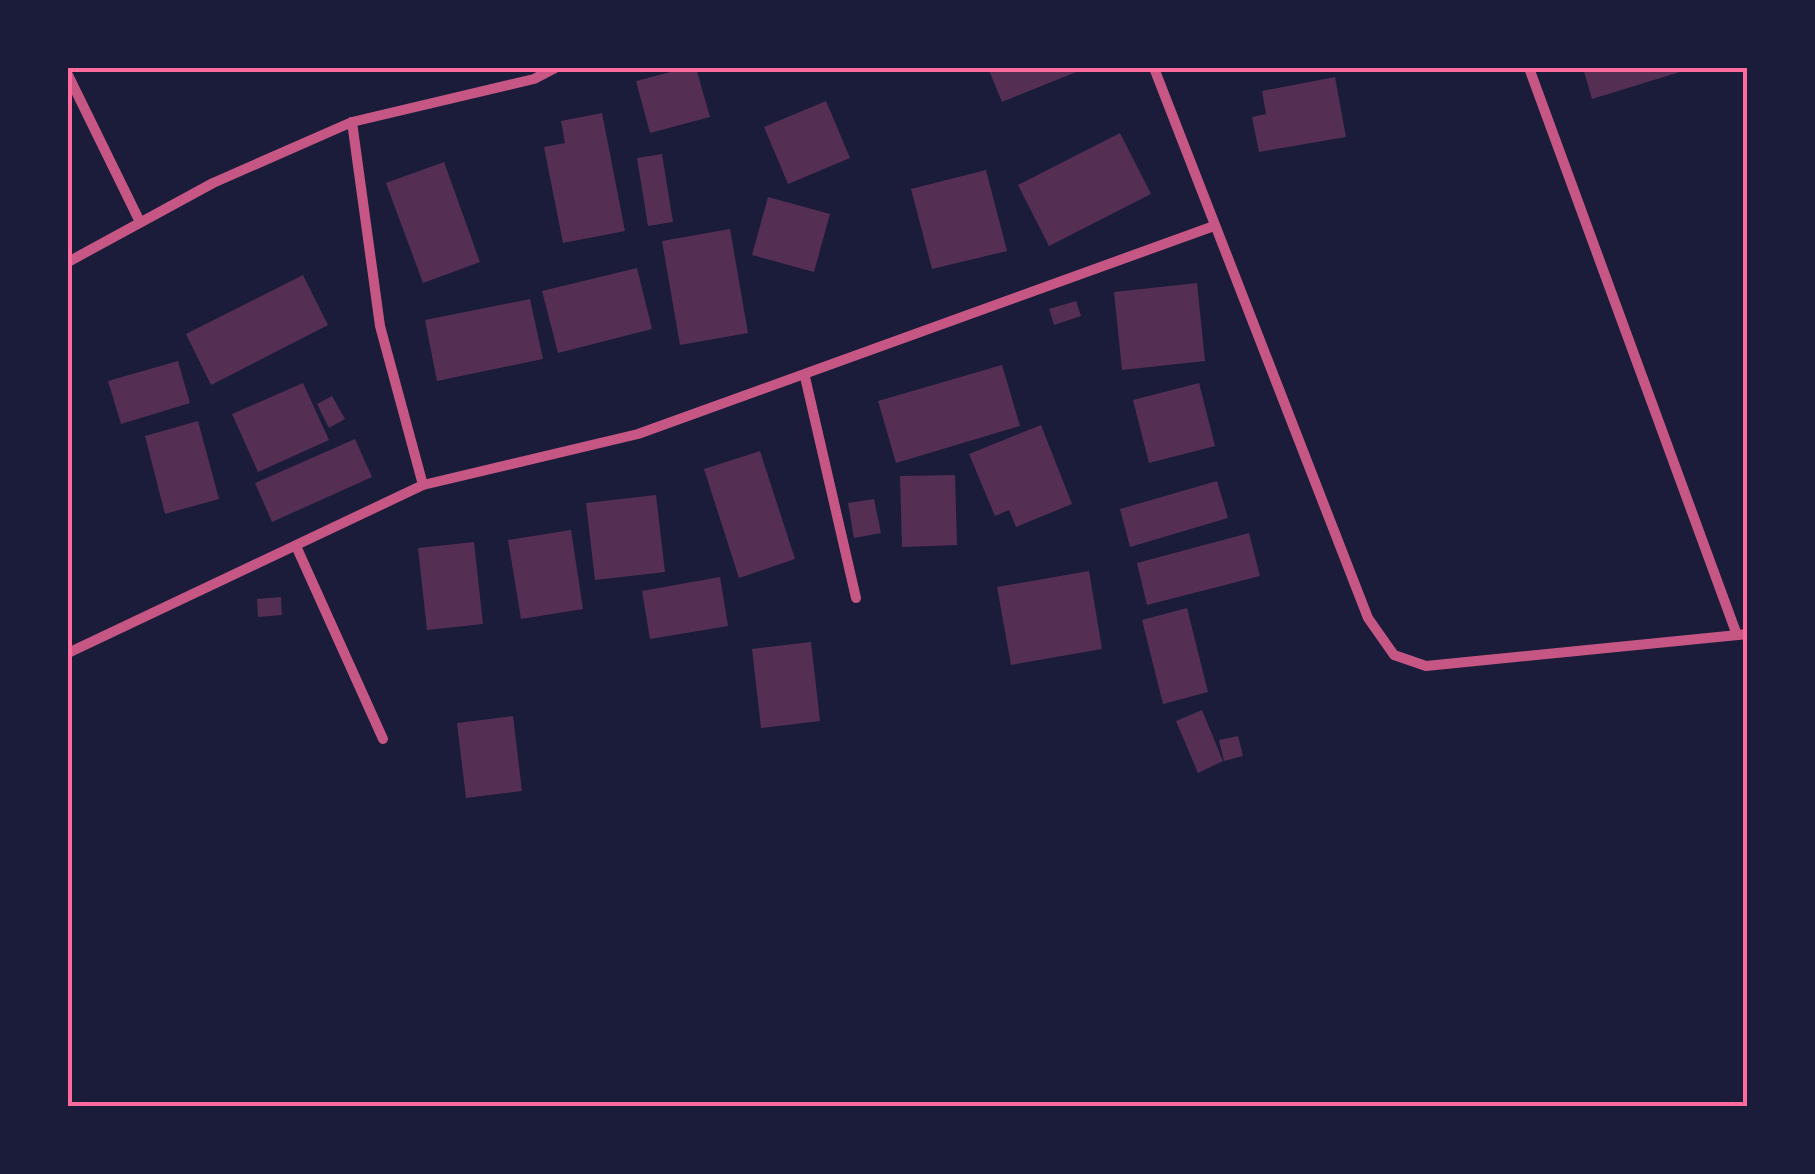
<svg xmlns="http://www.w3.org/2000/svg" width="1815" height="1174" font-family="Figtree,sans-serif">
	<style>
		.building { fill: #542f53 }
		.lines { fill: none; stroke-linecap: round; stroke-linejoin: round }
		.minor { stroke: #c65784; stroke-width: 10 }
		.neatline { fill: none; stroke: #ff6b9d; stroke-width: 4 }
	</style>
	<rect width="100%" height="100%" fill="#1b1b3a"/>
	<g class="building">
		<path d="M686 68H696L710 117 650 133 636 81Z"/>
		<path d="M988 68H1086L1002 102Z"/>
		<path d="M1583 68H1693L1592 99Z"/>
		<path d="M1335 77 1346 137 1259 152 1252 117 1266 114 1262 91Z"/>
		<path d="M826 101 850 158 788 184 764 127Z"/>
		<path d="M602 113 625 231 563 243 544 147 565 143 561 121Z"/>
		<path d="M1120 133 1151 194 1049 246 1018 185Z"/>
		<path d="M662 154 673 222 648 226 637 158Z"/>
		<path d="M444 162 480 262 423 283 386 183Z"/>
		<path d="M986 170 1007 251 932 269 911 189Z"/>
		<path d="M768 197 830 214 814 272 752 255Z"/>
		<path d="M730 229 748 333 680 345 662 241Z"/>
		<path d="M637 268 652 329 558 353 542 291Z"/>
		<path d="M303 275 328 325 211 385 186 334Z"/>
		<path d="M1197 283 1205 361 1122 370 1114 292Z"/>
		<path d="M530 299 543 359 437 381 425 320Z"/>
		<path d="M1076 301 1081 316 1054 325 1049 309Z"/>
		<path d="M178 361 190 403 121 424 108 381Z"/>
		<path d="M1002 365 1020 426 896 463 878 401Z"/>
		<path d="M303 383 329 440 258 472 232 414Z"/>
		<path d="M1199 383 1215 446 1149 463 1133 400Z"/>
		<path d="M332 396 345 419 329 428 317 404Z"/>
		<path d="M198 421 219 499 165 514 145 436Z"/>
		<path d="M1041 425 1072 504 1016 527 1009 510 995 516 969 454Z"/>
		<path d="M355 439 372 477 272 522 255 483Z"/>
		<path d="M760 451 795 559 739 578 704 469Z"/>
		<path d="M955 475 957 545 902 547 900 476Z"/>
		<path d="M1217 481 1228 518 1130 547 1120 509Z"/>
		<path d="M656 495 665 572 595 580 586 503Z"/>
		<path d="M874 499 881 533 854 538 848 503Z"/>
		<path d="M571 530 583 609 521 619 508 540Z"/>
		<path d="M1249 533 1260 576 1147 605 1137 563Z"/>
		<path d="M474 542 483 624 427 630 418 548Z"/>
		<path d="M1089 571 1102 649 1011 665 997 587Z"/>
		<path d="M720 577 728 626 650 639 642 591Z"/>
		<path d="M281 597 282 615 258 617 257 599Z"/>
		<path d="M1187 608 1208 692 1163 704 1142 620Z"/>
		<path d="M811 642 820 721 761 728 752 649Z"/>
		<path d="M1202 710 1223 761 1198 773 1176 721Z"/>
		<path d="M513 716 522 791 466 798 457 723Z"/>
		<path d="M1238 736 1243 756 1224 761 1219 740Z"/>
	</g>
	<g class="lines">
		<g class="minor">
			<path d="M1154 68 1368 618 1394 655 1426 666 1748 634"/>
			<path d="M1529 68 1737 635"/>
			<path d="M68 75 140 222"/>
			<path d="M352 122 380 326 423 485"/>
			<path d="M68 262 213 183 352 122 534 79 555 68"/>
			<path d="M805 377 856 598"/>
			<path d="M296 546 383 739"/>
			<path d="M68 653 423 485 638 434 1214 226"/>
		</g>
	</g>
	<rect width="1815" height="1174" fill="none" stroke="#1b1b3a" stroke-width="140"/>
	<rect x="70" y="70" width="1675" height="1034" class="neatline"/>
</svg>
